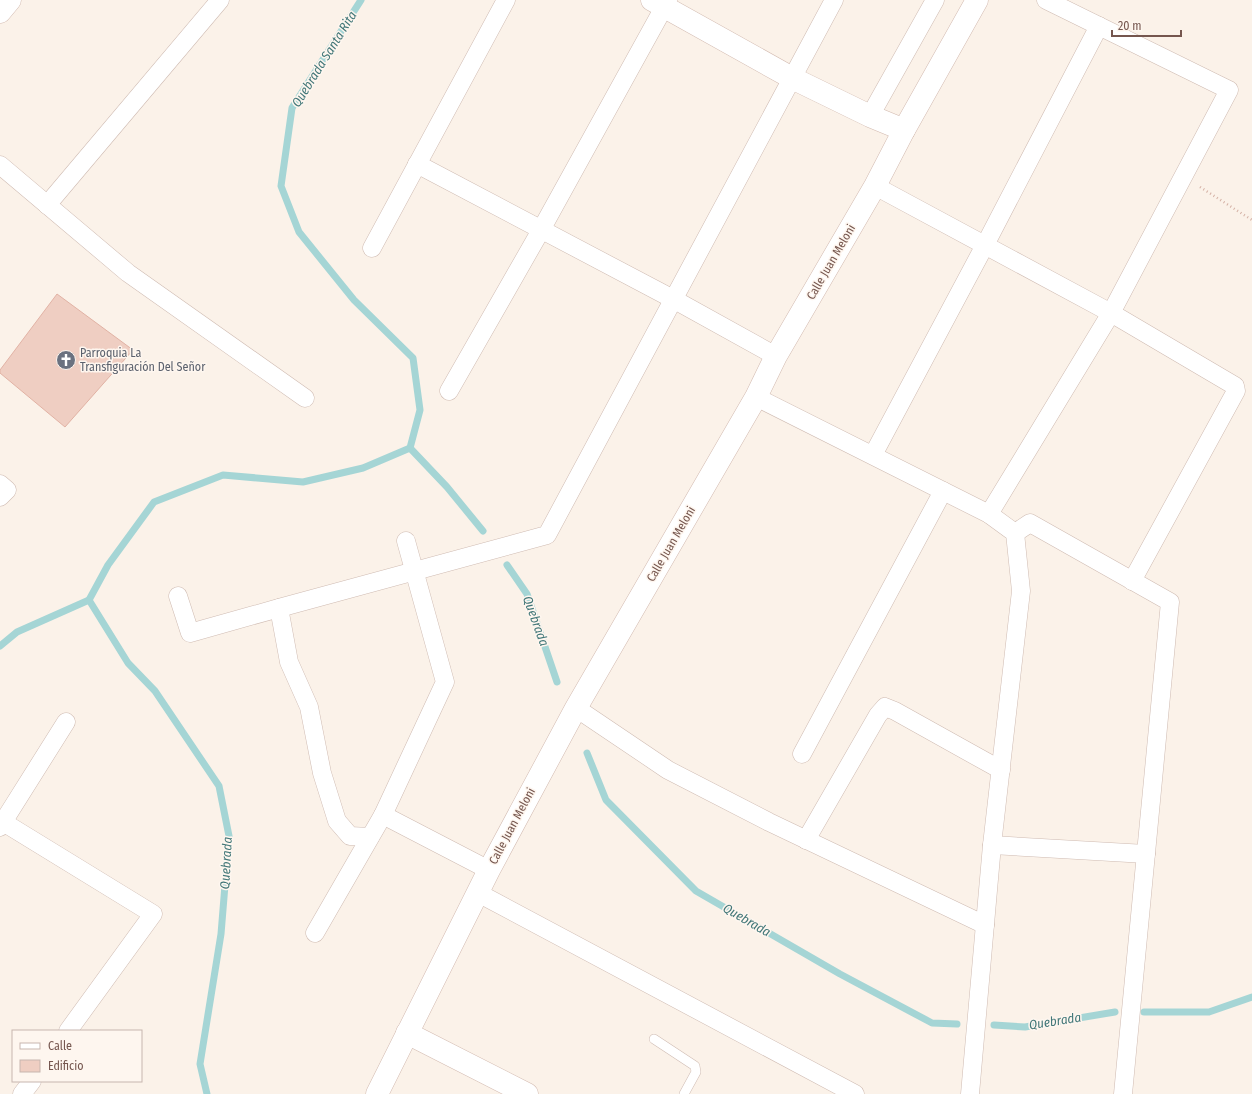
<svg xmlns="http://www.w3.org/2000/svg" width="1252" height="1094" font-family="'Fira Sans Condensed',sans-serif">
	<style>
		.lines { fill: none; stroke-linecap: round; stroke-linejoin: round }
		.stream { stroke: #a5d5d5; stroke-width: 7 }
		.building { fill: #efcec2; stroke: #e1b2a4 }
		.lane-casing { stroke: #cfbbb2; stroke-width: 10 }
		.street-casing { stroke: #cfbbb2; stroke-width: 19 }
		.secondary-casing { stroke: #d2bab0; stroke-width: 23 }
		.path { stroke: #d4b1a5; stroke-width: 2.5; stroke-dasharray: 1 3; stroke-linecap: butt }
		.lane { stroke: #fff; stroke-width: 9 }
		.street { stroke: #fff; stroke-width: 18 }
		.secondary { stroke: #fff; stroke-width: 22 }
		.labels { text-anchor: middle; dominant-baseline: central; stroke-width: 3; stroke-linejoin: round; paint-order: stroke }
		.street-label { font-size: 12px; fill: #75564e; stroke: #fef6ef }
		.worship-label { font-size: 12px; fill: #5b616d; stroke: #fef6ef; text-anchor: start }
		.water-label { font-size: 13px; font-style: italic; fill: #427778; stroke: #fef6ef }
	</style>
	<rect width="100%" height="100%" fill="#fbf2e9"/>
	<g class="lines">
		<g class="stream">
			<path d="M410 448 447 487 483 531"/>
			<path d="M507 565 527 594 557 682"/>
			<path d="M89 600 128 663 155 691 219 786 229 836 221 934 200 1064 207 1094"/>
			<path d="M0 646 17 632 89 600 108 565 154 502 223 475 303 482 363 468 410 448 420 410 413 358 354 300 299 232 281 186 292 108 361 0"/>
			<path d="M587 753 606 800 696 891 840 974 932 1023 957 1024"/>
			<path d="M1144 1012H1209L1252 997"/>
			<path d="M994 1025 1025 1027 1115 1012"/>
		</g>
	</g>
	<path class="building" d="M57 294 133 350 65 427 0 373V370Z"/>
	<g class="lines">
		<g class="lane-casing">
			<path id="lane" d="M654 1039 695 1066 696 1072 684 1094"/>
		</g>
		<g class="street-casing">
			<g id="street">
				<path d="M870 116 935 0"/>
				<path d="M417 164 673 299 776 356"/>
				<path d="M0 165 128 273 305 398"/>
				<path d="M875 186 1111 313 1235 386 1236 391 1132 581"/>
				<path d="M47 205 220 0"/>
				<path d="M372 248 506 0"/>
				<path d="M449 391 541 230 668 0"/>
				<path d="M756 397 989 514 1015 533 1021 591 992 845 970 1094"/>
				<path d="M873 455 985 245 1099 26"/>
				<path d="M0 484 7 490 0 497"/>
				<path d="M989 514 1111 313 1229 90 1046 0"/>
				<path d="M1015 533 1030 523 1170 602 1123 1094"/>
				<path d="M178 596 190 633 279 608 547 535 834 0"/>
				<path d="M279 608 289 662 309 707 322 773 337 821 350 836 370 837"/>
				<path d="M576 708 668 770 769 822 985 925"/>
				<path d="M802 754 943 491"/>
				<path d="M383 815 489 870"/>
				<path d="M3 822 153 914 68 1031"/>
				<path d="M0 827 66 722"/>
				<path d="M806 840 878 715 885 707 895 711 1001 770"/>
				<path d="M992 845 1146 854"/>
				<path d="M478 893 855 1094"/>
				<path d="M315 933 383 815 445 682 406 541"/>
				<path d="M22 1094 32 1081"/>
			</g>
		</g>
		<g class="secondary-casing">
			<g id="secondary">
				<path d="M652 0 792 78 870 116 904 130"/>
				<path d="M0 12 10 0"/>
				<path d="M407 1033 527 1094"/>
				<path d="M377 1094 489 870 576 708 756 397 776 356 875 186 904 130 977 0"/>
			</g>
		</g>
		<path class="path" d="M1200 187 1252 220"/>
		<use href="#lane" class="lane"/>
		<use href="#street" class="street"/>
		<use href="#secondary" class="secondary"/>
	</g>
	<defs>
		<g id="church-disc" transform="scale(1)"><circle r="9.5" fill="#6b7280" stroke="#fef6ef"/><path d="M-1.2-6h2.4v3.5h3.3v2.4h-3.3V6h-2.4V-.1h-3.3v-2.4h3.3Z" fill="#fff"/></g>
	</defs>
	<g fill-rule="evenodd">
		<use href="#church-disc" x="66" y="360"/>
	</g>
	<g class="labels">
		<g class="street-label">
			<text transform="translate(831 262) rotate(-60)">Calle Juan Meloni</text>
			<text transform="translate(671 544) rotate(-60)">Calle Juan Meloni</text>
			<text transform="translate(512 826) rotate(-62)">Calle Juan Meloni</text>
		</g>
		<g class="worship-label">
			<text x="80" y="353">Parroquia La<tspan x="80" dy="14">Transfiguración Del Señor</tspan></text>
		</g>
		<g class="water-label">
			<text transform="translate(324 59) rotate(-58)">Quebrada Santa Rita</text>
			<text transform="translate(536 621) rotate(70)">Quebrada</text>
			<text transform="translate(226 863) rotate(-87)">Quebrada</text>
			<text transform="translate(747 920) rotate(30)">Quebrada</text>
			<text transform="translate(1055 1021) rotate(-9)">Quebrada</text>
		</g>
	</g>
	<rect x="12" y="1030" width="130" height="52" fill="#fef6ef" stroke="#c7b6af"/>
	<rect x="20" y="1043" width="20" height="6" fill="#ffffff" stroke="#c7b6af"/>
	<text x="48" y="1050" font-size="12" fill="#75564e">Calle</text>
	<rect x="20" y="1060" width="20" height="12" fill="#efcec2" stroke="#c7b6af"/>
	<text x="48" y="1070" font-size="12" fill="#75564e">Edificio</text>
	<path d="M1112 30v6h69v-6" fill="none" stroke="#75564e" stroke-width="2"/>
	<text x="1118" y="30" font-size="12" fill="#75564e" stroke="#fef6ef" stroke-width="3" paint-order="stroke">20 m</text>
</svg>
